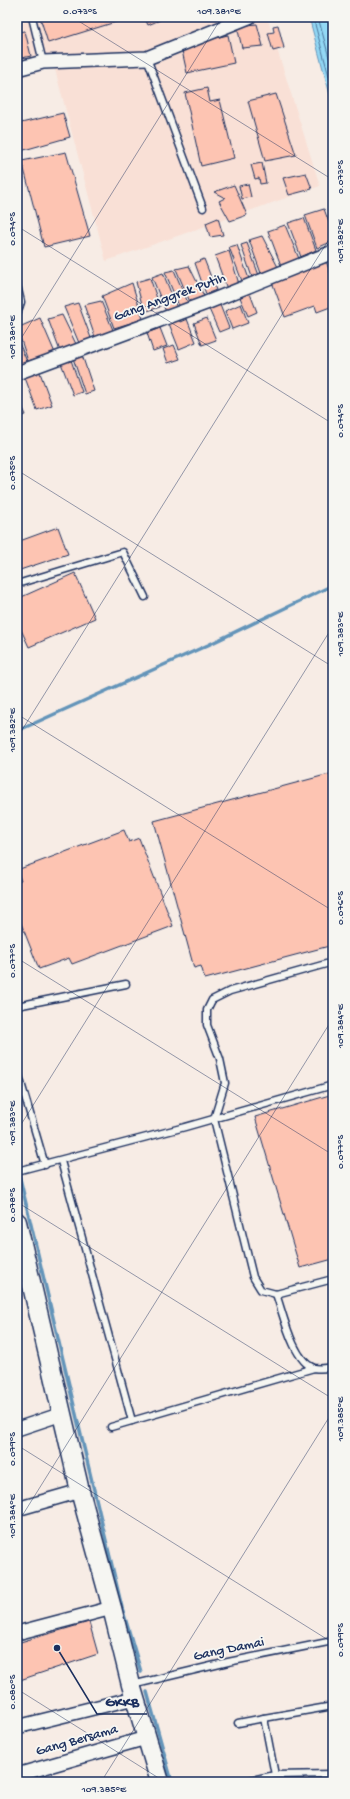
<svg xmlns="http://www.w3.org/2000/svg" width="350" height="1799" font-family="'Gochi Hand',sans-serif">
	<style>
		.built { fill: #f9e0d6 }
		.water { fill: #93d8f5; stroke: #6394b9 }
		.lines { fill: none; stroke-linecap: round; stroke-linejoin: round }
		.shore { stroke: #4b739a; stroke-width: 1 }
		.stream { stroke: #6394b9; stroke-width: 3.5 }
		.building { fill: #fdc4b2; stroke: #1b2f5e }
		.lane-casing { stroke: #1b2f5e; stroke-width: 9 }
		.street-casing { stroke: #1b2f5e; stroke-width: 16 }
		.secondary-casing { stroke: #1b2f5e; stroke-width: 21 }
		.lane { stroke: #f6f6f2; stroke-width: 6 }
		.street { stroke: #f6f6f2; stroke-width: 13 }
		.secondary { stroke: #f6f6f2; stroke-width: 18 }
		.ticks { fill: none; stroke: #1b2f5e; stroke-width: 1; stroke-opacity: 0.45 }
		.labels { text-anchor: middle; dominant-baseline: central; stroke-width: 3.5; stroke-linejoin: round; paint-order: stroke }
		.street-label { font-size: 14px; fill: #1b2f5e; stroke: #f6f6f2 }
		.leader { fill: none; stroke: #1b2f5e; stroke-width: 1.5 }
		.callout-dot { fill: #1b2f5e; stroke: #f6f6f2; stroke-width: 1.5 }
		.callout-label { font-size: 15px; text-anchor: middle; font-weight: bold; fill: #1b2f5e; stroke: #f6f6f2; stroke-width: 3.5; stroke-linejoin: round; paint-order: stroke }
		.neatline { fill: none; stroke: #1b2f5e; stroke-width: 1.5 }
		.ticks-label { font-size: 10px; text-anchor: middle; fill: #1b2f5e }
	</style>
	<rect width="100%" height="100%" fill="#f7ece5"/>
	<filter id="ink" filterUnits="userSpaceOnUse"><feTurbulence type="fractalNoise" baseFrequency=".025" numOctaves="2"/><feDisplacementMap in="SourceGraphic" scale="8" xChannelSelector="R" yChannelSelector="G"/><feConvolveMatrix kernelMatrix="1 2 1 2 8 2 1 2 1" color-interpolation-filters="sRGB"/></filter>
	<g filter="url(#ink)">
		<path class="built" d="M17 17H267L320 186 106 261 53 62 17 70Z"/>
		<path class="water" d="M309 17H333V106Z"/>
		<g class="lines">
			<g class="shore">
				<path d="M313 17 333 91"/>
				<path d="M318 17 333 72"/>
			</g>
			<g class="stream">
				<path d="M17 731 208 645 333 585"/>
				<path d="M17 1166 122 1608 141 1672"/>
				<path d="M147 1692 172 1782"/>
			</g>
		</g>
		<g class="building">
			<path d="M40 17H121L122 20 48 43Z"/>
			<path d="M144 17H159L160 20 148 25Z"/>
			<path d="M257 24 263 46 242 48 237 26Z"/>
			<path d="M278 25 284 48 273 51 268 33 274 32 273 26Z"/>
			<path d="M25 31 31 56 17 59V32Z"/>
			<path d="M228 35 234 63 187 73 181 46Z"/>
			<path d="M207 88 210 102 220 100 234 158 201 166 185 93Z"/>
			<path d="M276 94 296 155 265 161 248 101Z"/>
			<path d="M63 113 70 137 17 152V124Z"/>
			<path d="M66 152 90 236 44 247 22 161Z"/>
			<path d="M262 163 266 183 260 184 259 178 255 179 251 165Z"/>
			<path d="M306 173 312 189 289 195 283 178Z"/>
			<path d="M248 184 251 197 242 199 239 186Z"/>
			<path d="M234 185 247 215 230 221 219 201 225 198 214 192Z"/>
			<path d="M324 209 333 233V241L317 248 305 215Z"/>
			<path d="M218 218 223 235 210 237 206 223Z"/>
			<path d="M304 218 316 250 301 257 288 223Z"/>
			<path d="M285 225 300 261 282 268 268 231Z"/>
			<path d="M262 236 279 269 262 276 249 240Z"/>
			<path d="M247 243 260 278 253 280 241 245Z"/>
			<path d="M237 245 249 279 242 281 229 247Z"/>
			<path d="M229 251 239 284 227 289 215 256Z"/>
			<path d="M204 259 216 290 206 294 195 263Z"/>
			<path d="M326 261 333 281V306L317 312 315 306 285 317 272 282Z"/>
			<path d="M189 266 204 296 190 302 176 269Z"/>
			<path d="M174 270 188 303 179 306 165 272Z"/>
			<path d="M163 273 177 308 166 312 152 277Z"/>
			<path d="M150 278 160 307 144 312 136 282Z"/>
			<path d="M132 283 143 319 114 328 102 296Z"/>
			<path d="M249 291 257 312 248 316 239 295Z"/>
			<path d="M101 301 113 330 95 337 84 305Z"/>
			<path d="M78 303 91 338 79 343 64 307Z"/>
			<path d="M241 304 248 323 232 329 225 311Z"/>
			<path d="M220 305 229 328 219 332 209 309Z"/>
			<path d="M62 315 76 344 60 351 48 319Z"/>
			<path d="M40 318 55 353 28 361 17 328Z"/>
			<path d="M178 318 180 322 187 319 196 342 179 349 168 321Z"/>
			<path d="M207 318 216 340 202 345 194 323Z"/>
			<path d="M160 328 167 346 153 351 147 333Z"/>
			<path d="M17 338 28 364 17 367Z"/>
			<path d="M174 345 180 359 168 363 163 349Z"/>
			<path d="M82 355 94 391 85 394 73 358Z"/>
			<path d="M71 360 82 392 73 395 61 363Z"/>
			<path d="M39 370 52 405 37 410 24 375Z"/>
			<path d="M17 395 26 415 17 417Z"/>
			<path d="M58 527 68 554 17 571V542Z"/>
			<path d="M75 573 95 618 29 647 17 621V599Z"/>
			<path d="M333 773V945L205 979 201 966 194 968 154 821Z"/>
			<path d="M124 830 129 842 139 838 173 926 72 964 69 958 39 969 17 913V882L21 881 17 870Z"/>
			<path d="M333 1094V1259L300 1268 255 1117Z"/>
			<path d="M89 1622 98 1654 17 1681V1643Z"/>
		</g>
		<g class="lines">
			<g class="lane-casing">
				<g id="lane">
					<path d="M32 17 43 62"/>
					<path d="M147 58 203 208"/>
					<path d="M17 285 21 302 17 314"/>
					<path d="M17 584 123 552 145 597"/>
					<path d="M333 962 230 991 212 1000 207 1010V1025L220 1059 225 1083 214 1119 253 1277 261 1290 276 1294 333 1279"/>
					<path d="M17 1006 126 984"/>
					<path d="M17 1069 45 1165"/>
					<path d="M61 1161 132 1421"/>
					<path d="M17 1171 185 1127 333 1085"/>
					<path d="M276 1294C283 1313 293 1361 314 1368 319 1369 328 1368 333 1367"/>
					<path d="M111 1427 314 1368"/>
					<path d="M132 1685 228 1662 333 1641"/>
					<path d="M264 1718 333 1706"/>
					<path d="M238 1723 264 1718 275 1775"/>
					<path d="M242 1782 275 1775 333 1774"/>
				</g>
			</g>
			<g class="street-casing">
				<g id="street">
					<path d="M17 69 43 62 147 58 249 17"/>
					<path d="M17 373 206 303 333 252"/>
					<path d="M17 1429 62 1414"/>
					<path d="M17 1509 80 1491"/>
					<path d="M17 1633 112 1608"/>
					<path d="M17 1727 134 1698"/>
					<path d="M17 1775 146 1738"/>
				</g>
			</g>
			<g class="secondary-casing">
				<path id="secondary" d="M17 1222 80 1491 112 1608 131 1685 160 1782"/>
			</g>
			<use href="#lane" class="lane"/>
			<use href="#street" class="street"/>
			<use href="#secondary" class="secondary"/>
		</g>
	</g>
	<path class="ticks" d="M72 17 333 180M17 226 333 424M17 345 222 17M17 470 333 667M17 714 333 911M17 738 333 233M17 958 333 1155M17 1131 333 626M17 1202 333 1399M17 1445 333 1643M17 1524 333 1018M17 1689 165 1782M101 1782 333 1411"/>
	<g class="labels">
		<g class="street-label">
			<text transform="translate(170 298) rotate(-20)">Gang Anggrek Putih</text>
			<text transform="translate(229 1650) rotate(-12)">Gang Damai</text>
			<text transform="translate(77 1741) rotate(-16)">Gang Bersama</text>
		</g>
	</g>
	<path class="leader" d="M57 1648L97 1714H147"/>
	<circle class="callout-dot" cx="57" cy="1648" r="4"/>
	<g class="callout-label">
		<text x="122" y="1706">GKKB</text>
	</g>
	<rect width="350" height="1799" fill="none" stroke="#f6f6f2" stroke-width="44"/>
	<rect x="22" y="22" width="306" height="1755" class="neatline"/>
	<g class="ticks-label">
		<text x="80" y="14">0.073°S</text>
		<text x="219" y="14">109.381°E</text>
		<text transform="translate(339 177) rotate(-90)" y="4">0.073°S</text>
		<text transform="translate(11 229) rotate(-90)" y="4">0.074°S</text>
		<text transform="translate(339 241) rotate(-90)" y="4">109.382°E</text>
		<text transform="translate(11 337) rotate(-90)" y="4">109.381°E</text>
		<text transform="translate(339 421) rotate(-90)" y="4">0.074°S</text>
		<text transform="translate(11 473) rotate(-90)" y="4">0.075°S</text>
		<text transform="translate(339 634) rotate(-90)" y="4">109.383°E</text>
		<text transform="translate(11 730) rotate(-90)" y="4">109.382°E</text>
		<text transform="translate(339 908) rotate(-90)" y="4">0.076°S</text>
		<text transform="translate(11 961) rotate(-90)" y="4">0.077°S</text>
		<text transform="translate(339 1026) rotate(-90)" y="4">109.384°E</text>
		<text transform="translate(11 1123) rotate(-90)" y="4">109.383°E</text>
		<text transform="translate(339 1152) rotate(-90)" y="4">0.077°S</text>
		<text transform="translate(11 1205) rotate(-90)" y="4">0.078°S</text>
		<text transform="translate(339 1419) rotate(-90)" y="4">109.385°E</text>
		<text transform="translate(11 1449) rotate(-90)" y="4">0.079°S</text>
		<text transform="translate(11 1516) rotate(-90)" y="4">109.384°E</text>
		<text transform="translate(339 1640) rotate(-90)" y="4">0.079°S</text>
		<text transform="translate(11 1692) rotate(-90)" y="4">0.080°S</text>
		<text x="104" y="1792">109.385°E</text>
	</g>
</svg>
